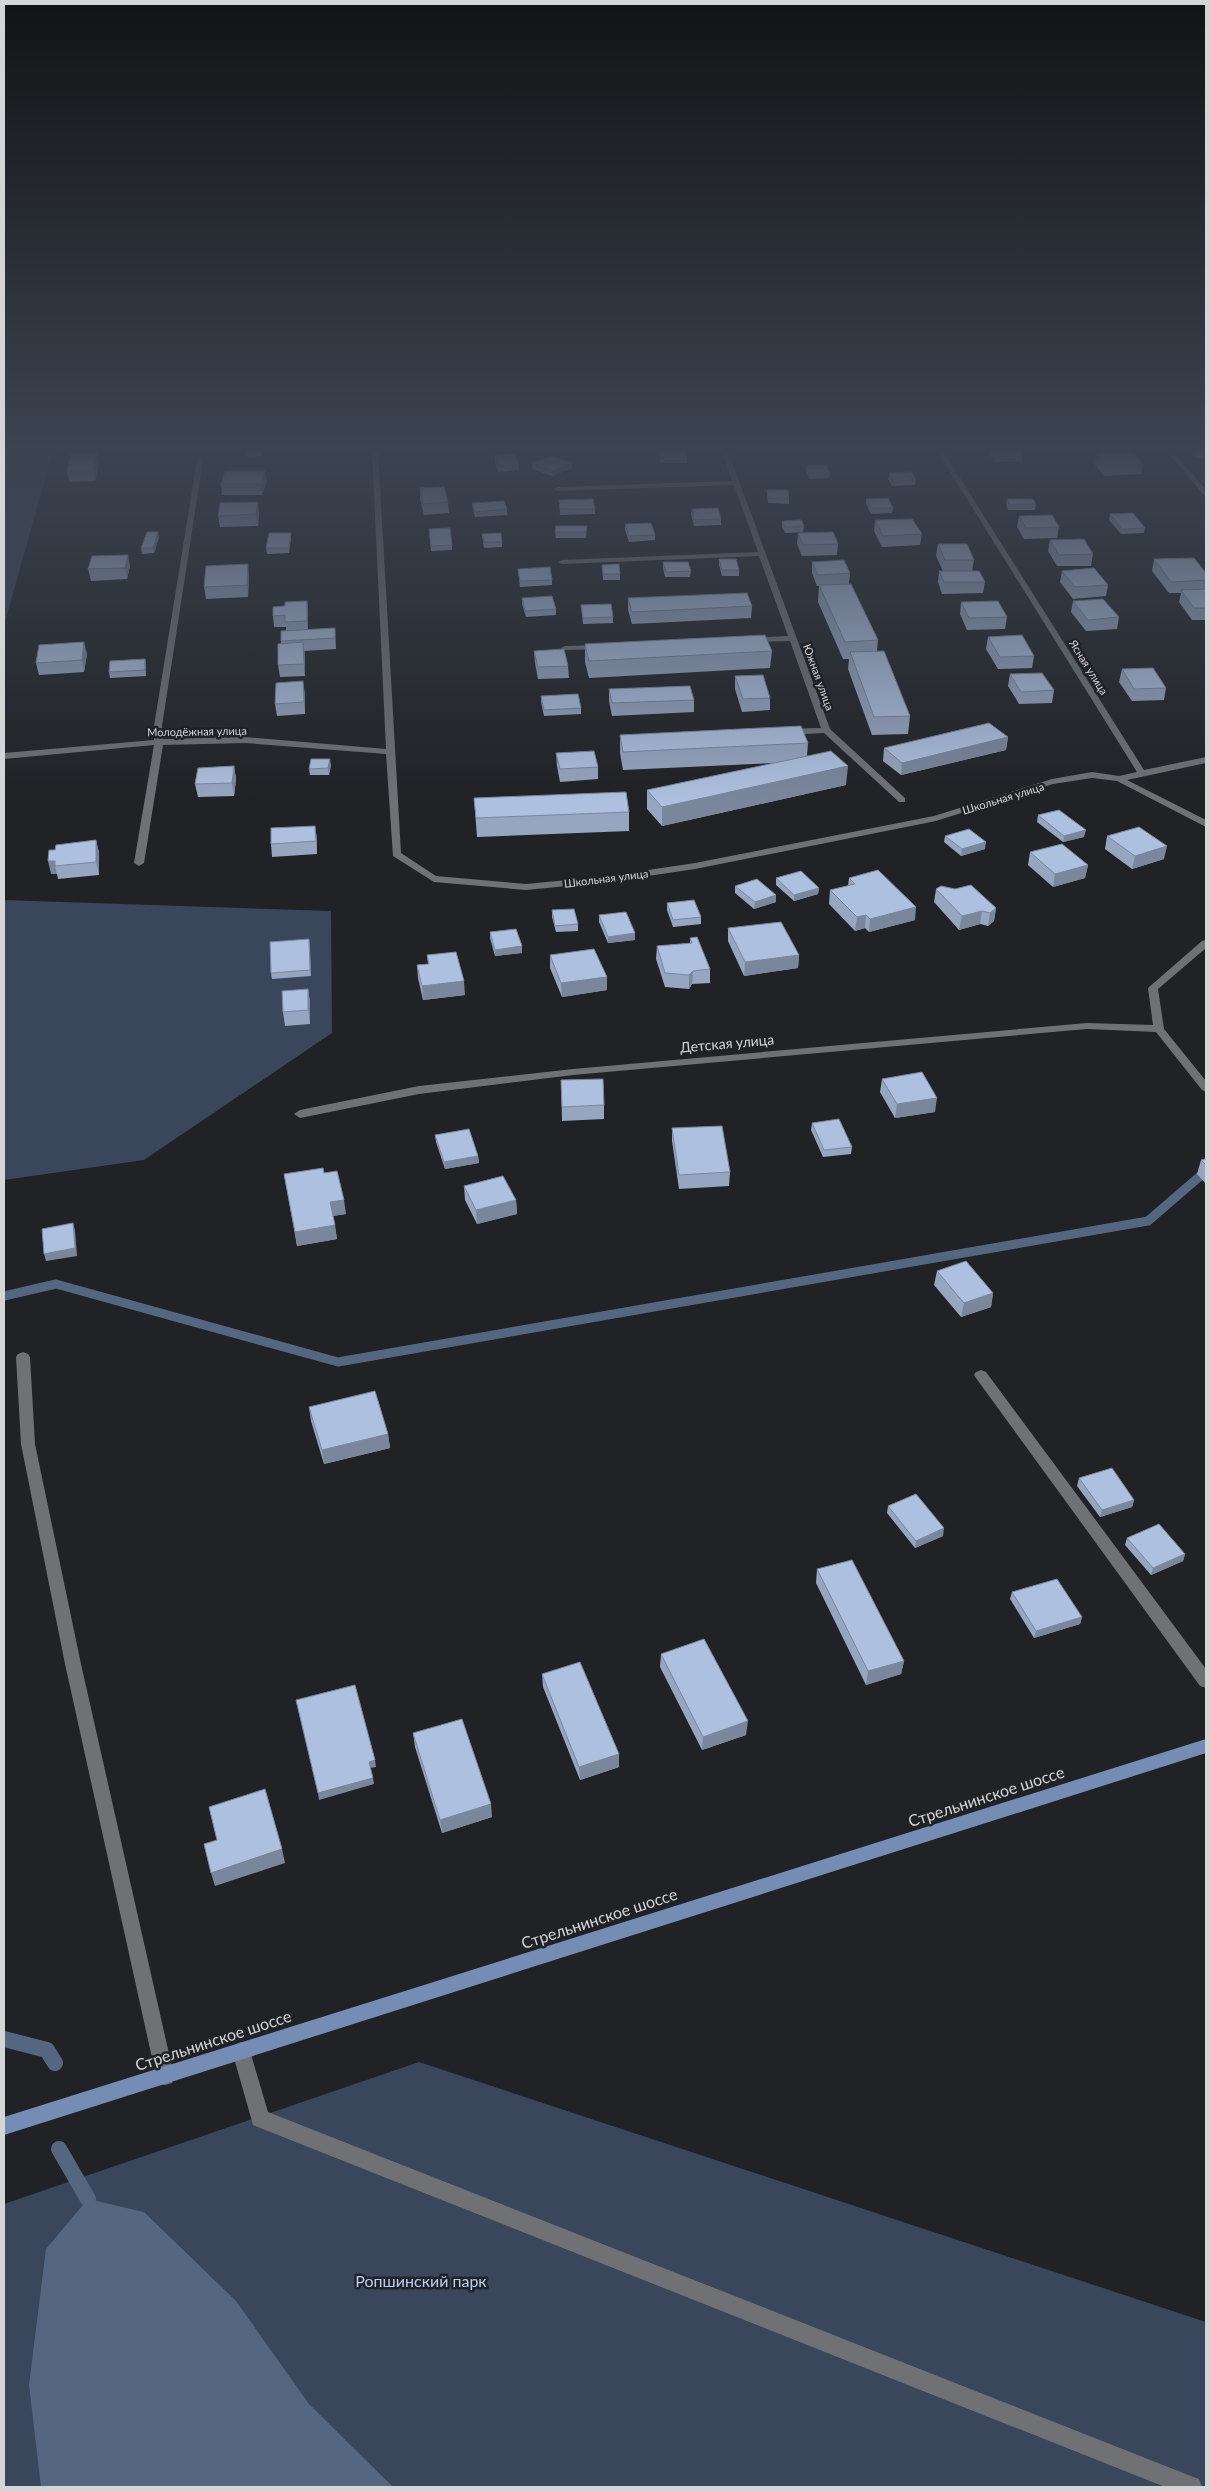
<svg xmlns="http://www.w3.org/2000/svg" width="1210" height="2491" font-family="Lato,sans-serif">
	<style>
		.green { fill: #39465b }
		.water { fill: #556681 }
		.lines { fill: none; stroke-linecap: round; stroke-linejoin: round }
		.stream-far1 { stroke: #556681; stroke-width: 9 }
		.stream { stroke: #556681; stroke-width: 16 }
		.minor { fill: #6f7175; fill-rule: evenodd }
		.major { fill: #758db5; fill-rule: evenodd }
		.wall { fill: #96a5c0 }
		.shaded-wall { fill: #7a869c }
		.building { fill: #aec0df; stroke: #7a869c }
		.labels { text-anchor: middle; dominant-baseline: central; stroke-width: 5; stroke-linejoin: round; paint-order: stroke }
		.far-street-label { font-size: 11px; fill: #d4d5d7; stroke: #202225 }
		.street-label { font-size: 14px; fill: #d4d5d7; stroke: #202225 }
		.near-street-label { font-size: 16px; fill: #d4d5d7; stroke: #202225 }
		.near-park-label { font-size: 16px; fill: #b5cef6; stroke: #202225 }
	</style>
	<rect width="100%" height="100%" fill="#202225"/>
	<g class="green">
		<path d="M4 451H57H53L4 625Z"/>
		<path d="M4 900 331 911 332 1033 144 1160 4 1180Z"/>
		<path d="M419 2062 1206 2322V2487H4V2204Z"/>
	</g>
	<path class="water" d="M88 2199 144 2212 236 2301 309 2404 393 2487H41L29 2385 46 2249Z"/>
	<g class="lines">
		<path class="stream-far1" d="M4 1296 56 1284 338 1362 1148 1221 1206 1171"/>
		<g class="stream">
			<path d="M4 2039 47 2050 55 2063"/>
			<path d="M59 2149 88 2199"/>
		</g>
		<g class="minor">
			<path d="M372 451H378L401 853 436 876 526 884 608 876 695 863 934 816 1052 779 1092 772 1119 776 1137 772 937 451H943L1144 770 1206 757V763L1127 780 1206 820V827L1117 781 1092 778 1053 784 936 821 695 869 608 882 526 890 434 882 393 856 386 754 245 743 163 745 144 863 139 866 134 863 154 745 4 759V753L154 740V726L197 460 200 458 203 460 162 726 163 739 245 737 386 749Z"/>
			<path d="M722 451H728L830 729 905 798V802H899L824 733 786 735 782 732 786 729 821 728 790 641 750 642 746 640 750 638 788 636 759 556 562 564 558 562 562 560 758 552 734 485 558 491 554 489 558 487 732 481Z"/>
			<path d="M1166 451H1173L1206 490V496L1204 495Z"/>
			<path d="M600 645H603V649L565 650 561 648 565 646Z"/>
			<path d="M1206 940V948L1158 989 1164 1029 1206 1081V1092L1202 1090 1156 1032 1087 1029 573 1075 419 1094 300 1118 294 1114 300 1110 419 1086 573 1069 1087 1023 1153 1025 1148 988 1202 941Z"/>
			<path d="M23 1352 28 1354 30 1357 35 1444 81 1664 174 2076 172 2083 165 2085 158 2083 156 2076 65 1664 21 1444 16 1357 18 1354Z"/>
			<path d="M981 1370 986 1372 1206 1669V1688L1200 1686 976 1378 974 1375 976 1372Z"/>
			<path d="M241 2042 247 2045 250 2051 268 2112 1191 2476 1199 2479 1202 2487H1165L253 2125 232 2051 235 2045Z"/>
		</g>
		<path class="major" d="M1206 1739V1753L4 2135V2117Z"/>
	</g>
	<g class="wall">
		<path d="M247 451H262V456L247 457Z"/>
		<path d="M659 451 687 457V463H660Z"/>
		<path d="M988 451H1020L1023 456 1022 461 994 462 988 452Z"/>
		<path d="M1191 451H1206V458H1196Z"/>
		<path d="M98 453 99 463 95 481 69 482 67 471Z"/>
		<path d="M1097 454 1143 464 1141 474 1104 476 1095 465Z"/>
		<path d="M495 455 519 465V470L498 472 495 461Z"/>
		<path d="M532 463 572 468 552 476 532 469Z"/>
		<path d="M806 465 830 473 829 478 809 479 806 470Z"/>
		<path d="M889 473 916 480 915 485 892 486 888 479Z"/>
		<path d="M267 481 262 495H222L221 484Z"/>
		<path d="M420 488 448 502 449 513 424 515 420 499Z"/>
		<path d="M767 490 789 498V504L768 503Z"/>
		<path d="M866 499 893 508 892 513 871 514 866 504Z"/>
		<path d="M1007 499 1036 504 1035 510H1008L1006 504Z"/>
		<path d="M559 500 595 509V514L560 515Z"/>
		<path d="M472 503 507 509V515L475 517 473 508Z"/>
		<path d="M692 509 721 519V525L694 526 691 514Z"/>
		<path d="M259 513 258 526 220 527 218 516Z"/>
		<path d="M1110 514 1145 528 1144 533 1121 534 1109 520Z"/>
		<path d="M1019 516 1059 527 1057 538 1024 539 1017 527Z"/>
		<path d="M875 520 922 534 920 545 882 547 874 531Z"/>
		<path d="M782 521 804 526 803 532 785 533 782 527Z"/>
		<path d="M625 524 655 535V540L629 542 625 530Z"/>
		<path d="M587 526 586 538H556L555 532Z"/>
		<path d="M429 529 452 545V550L431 551Z"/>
		<path d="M291 533V539L289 553 267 554 266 548Z"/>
		<path d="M798 533 838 544 837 555 802 556 797 544Z"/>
		<path d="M482 534 502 542V547L484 548Z"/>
		<path d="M159 537 154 553 142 554 141 548Z"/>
		<path d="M1050 540 1093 554 1091 566H1057L1048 551Z"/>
		<path d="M938 544 974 560 972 571 985 582 983 593 942 594 938 582 939 571H943L936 556Z"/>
		<path d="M719 559 739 570V576H722L719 565Z"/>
		<path d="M1154 559 1206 573V620H1192L1179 602 1181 593H1169L1152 571Z"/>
		<path d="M663 562 691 571 690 577H665L663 568Z"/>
		<path d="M812 562 850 573 849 584 878 640 877 651 910 716 908 734 872 735 848 669 849 659H843L818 602 819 586H817L812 573Z"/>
		<path d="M602 565 620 574V580H603Z"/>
		<path d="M130 566 127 579 91 581 88 569Z"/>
		<path d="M518 569 552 580V585L520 587Z"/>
		<path d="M1062 571 1108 585 1106 596 1073 599 1060 582Z"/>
		<path d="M249 576 248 597 206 599 204 587Z"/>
		<path d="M522 598 556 609V615L526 617 522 604Z"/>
		<path d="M628 598 752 606 751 618 632 624 628 610Z"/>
		<path d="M307 601 308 613V630L335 628 336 649 304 651 305 676 280 677 278 665 281 641 286 631V627H274L273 616 285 606Z"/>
		<path d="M1073 601 1119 617 1117 629 1086 631 1071 612Z"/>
		<path d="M961 602 1007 617 1005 629 967 630 960 614Z"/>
		<path d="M581 605 613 617V623L583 624Z"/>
		<path d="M988 637 1034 656 1032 668 998 669 986 649Z"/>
		<path d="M585 644 772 651 770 668 589 678 585 662Z"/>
		<path d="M534 651 568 666 569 678 538 679 535 663Z"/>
		<path d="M87 654 84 672 39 675 36 663Z"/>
		<path d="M145 659 146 665V676L110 678 109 672Z"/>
		<path d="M1122 669 1166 688 1164 700 1132 701 1119 682Z"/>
		<path d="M1010 674 1054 690 1052 703 1019 704 1008 686Z"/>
		<path d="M735 676 770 698V710L742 712 735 689Z"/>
		<path d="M609 689 694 700V712L612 716 609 701Z"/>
		<path d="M305 693V714L277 716 275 704Z"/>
		<path d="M541 696 581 708V714L544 716 541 702Z"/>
		<path d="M620 735 808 743 807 756 846 785 662 826 647 809V790L774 763 623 770 620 753Z"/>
		<path d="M1008 737 1006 750 901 775 883 761 884 748Z"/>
		<path d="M556 753 598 767V779L560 782 557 766Z"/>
		<path d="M331 765 329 775H310L309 769Z"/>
		<path d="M234 766 236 779 234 796 198 797 195 784Z"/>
		<path d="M474 798 629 812V831L477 837Z"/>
		<path d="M1038 815 1084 837 1063 842 1037 822Z"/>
		<path d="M945 836 985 849 961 856 944 842Z"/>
		<path d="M1107 836 1164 859 1132 869 1105 849Z"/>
		<path d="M317 838V854L272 857 271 844Z"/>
		<path d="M96 840 99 853V875L58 879 57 874H51L55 850Z"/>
		<path d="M1030 852 1088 865 1085 878 1053 887 1028 865Z"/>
		<path d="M776 878 819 888 818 894 794 901 776 885Z"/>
		<path d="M849 878 915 920 869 932 865 928 855 931 829 904 830 890 848 886Z"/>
		<path d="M735 886 776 902 754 909 735 893Z"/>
		<path d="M936 889 996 908 994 921 988 926 980 924 959 930 934 902Z"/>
		<path d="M667 903 701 917V924L673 927 667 910Z"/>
		<path d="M552 910 578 924V931L556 932 552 917Z"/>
		<path d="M599 915 635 933V940L608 943 599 922Z"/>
		<path d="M728 928 799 955 798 968 744 976 728 941Z"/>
		<path d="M490 932 522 946V953L495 956 490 938Z"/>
		<path d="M690 938 710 969V983L692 984 689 989 665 987 656 959 657 946 690 943Z"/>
		<path d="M309 939 311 976 272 979 271 973Z"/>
		<path d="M427 955 465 995 423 1000 418 978 417 965 428 964Z"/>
		<path d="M550 955 607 990 562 997 550 968Z"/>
		<path d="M308 989 310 1002V1024L285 1026 283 1012Z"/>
		<path d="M882 1079 935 1112 895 1118 880 1092Z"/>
		<path d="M561 1080 604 1105V1119L562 1121Z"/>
		<path d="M812 1123 852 1147 851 1154 823 1157 811 1130Z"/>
		<path d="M672 1128 730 1172 729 1186 679 1189 672 1141Z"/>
		<path d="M435 1135 478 1156 479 1163 445 1169 436 1142Z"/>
		<path d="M1206 1159V1184L1197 1174 1201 1160Z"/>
		<path d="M324 1173 346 1214 333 1216 337 1239 297 1246 284 1174Z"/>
		<path d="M464 1186 516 1200 517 1214 477 1224 465 1200Z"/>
		<path d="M937 1271 993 1293 991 1307 961 1317 934 1285Z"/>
		<path d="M309 1407 388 1434 390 1448 324 1464 311 1421Z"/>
		<path d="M1079 1478 1134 1500 1132 1507 1100 1517 1077 1486Z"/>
		<path d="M888 1506 943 1536 915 1548 887 1513Z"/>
		<path d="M1127 1538 1185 1554 1183 1561 1151 1575 1125 1545Z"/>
		<path d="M817 1569 904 1661 901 1674 866 1685 816 1583Z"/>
		<path d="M1012 1592 1082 1617 1080 1624 1034 1638 1010 1599Z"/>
		<path d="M661 1654 746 1735 702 1750 660 1667Z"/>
		<path d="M542 1674 619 1754V1767L580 1780 543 1687Z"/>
		<path d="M413 1733 492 1817 442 1833 415 1747Z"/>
	</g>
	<g class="shaded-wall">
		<path d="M98 453 99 463 95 481 93 470Z"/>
		<path d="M572 463V468L552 476V471Z"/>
		<path d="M265 471 267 481 262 495 261 484Z"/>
		<path d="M258 502 259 513 258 526 256 514Z"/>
		<path d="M158 532 159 537 154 553 153 548Z"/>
		<path d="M128 555 130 566 127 579 125 568Z"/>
		<path d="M248 564 249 576 248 597 247 585Z"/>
		<path d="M307 601 308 613V633L307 621Z"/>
		<path d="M84 642 87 654 84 672 82 660Z"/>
		<path d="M303 642 305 654V676L304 664Z"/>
		<path d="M145 659 146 665V676L145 670Z"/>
		<path d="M303 681 305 693V714L304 702Z"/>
		<path d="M1008 737 1006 750 901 775 902 763Z"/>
		<path d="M330 759 331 765 329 775 328 768Z"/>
		<path d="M234 766 236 779 234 796 232 783Z"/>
		<path d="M848 766 846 785 662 826V807Z"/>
		<path d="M315 826 317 838V854L316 841Z"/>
		<path d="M1086 830 1084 837 1063 842 1064 836Z"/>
		<path d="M96 840 99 853V875L96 862Z"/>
		<path d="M986 842 985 849 961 856 962 849Z"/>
		<path d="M1167 846 1164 859 1132 869 1135 856Z"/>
		<path d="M48 861H55V866L57 874H51Z"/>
		<path d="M1088 865 1085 878 1053 887 1055 874Z"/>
		<path d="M819 888 818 894 794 901V895Z"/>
		<path d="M776 895V902L754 909 755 902Z"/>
		<path d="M916 907 915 920 869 932 870 919Z"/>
		<path d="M996 908 994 921 988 926 990 913Z"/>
		<path d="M982 911 980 924 959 930 962 916Z"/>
		<path d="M866 915 865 928 855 931 857 917Z"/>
		<path d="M635 933V940L608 943V937Z"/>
		<path d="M309 939 310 946 311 976 310 970Z"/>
		<path d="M522 946V953L495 956V950Z"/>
		<path d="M799 955 798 968 744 976 745 962Z"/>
		<path d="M693 971 692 984 689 989V975Z"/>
		<path d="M607 977V990L562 997 561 983Z"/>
		<path d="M464 981 465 995 423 1000 422 986Z"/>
		<path d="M308 989 310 1002V1024L308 1010Z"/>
		<path d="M937 1098 935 1112 895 1118 897 1104Z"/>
		<path d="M478 1156 479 1163 445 1169 444 1162Z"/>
		<path d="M344 1200 346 1214 332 1216 330 1202Z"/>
		<path d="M516 1200 517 1214 477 1224 476 1210Z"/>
		<path d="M73 1223 75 1230 77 1256 46 1261 44 1254Z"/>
		<path d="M335 1225 337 1239 297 1246 295 1232Z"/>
		<path d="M993 1293 991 1307 961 1317 964 1303Z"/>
		<path d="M388 1434 390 1448 324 1464 322 1450Z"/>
		<path d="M1134 1500 1132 1507 1100 1517 1102 1510Z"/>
		<path d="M944 1528 943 1536 915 1548 916 1541Z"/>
		<path d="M1185 1554 1183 1561 1151 1575 1153 1568Z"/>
		<path d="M1082 1617 1080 1624 1034 1638 1036 1631Z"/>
		<path d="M904 1661 901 1674 866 1685 868 1671Z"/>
		<path d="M748 1721 746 1735 702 1750 703 1737Z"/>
		<path d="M619 1754V1767L580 1780 579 1767Z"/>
		<path d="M375 1760 376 1767 370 1768 369 1762Z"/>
		<path d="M373 1778 374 1784 319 1800 318 1793Z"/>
		<path d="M491 1804 492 1817 442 1833 440 1820Z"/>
		<path d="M282 1849 285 1863 215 1886 211 1873Z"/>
	</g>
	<g class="building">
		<path d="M659 451H686L687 457 660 458Z"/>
		<path d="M991 451H1020L1023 456 994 457Z"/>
		<path d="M1196 451H1206V452H1197Z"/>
		<path d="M98 453 93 470 67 471 71 454Z"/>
		<path d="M1133 453 1143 464 1106 465 1097 454Z"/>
		<path d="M515 454 519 465 498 466 495 455Z"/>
		<path d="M552 456 572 463 552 471 532 463Z"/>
		<path d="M806 465H826L830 473H809Z"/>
		<path d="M225 471H265L261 484H221Z"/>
		<path d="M912 472 916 480 893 481 889 473Z"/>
		<path d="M444 487 448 502 423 504 420 488Z"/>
		<path d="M767 490H788L789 498H768Z"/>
		<path d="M888 498 893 508H872L866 499Z"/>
		<path d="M593 499 595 509H560L559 500Z"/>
		<path d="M1007 499H1033L1036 504 1009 505Z"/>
		<path d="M504 501 507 509 475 512 472 503Z"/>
		<path d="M258 502 256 514 218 516 220 503Z"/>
		<path d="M718 508 721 519 694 520 692 509Z"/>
		<path d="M1133 513 1145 528 1122 529 1110 514Z"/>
		<path d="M1052 515 1059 527 1026 528 1019 516Z"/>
		<path d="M912 519 922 534 883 536 875 520Z"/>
		<path d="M801 520 804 526 785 527 782 521Z"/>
		<path d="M651 523 655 535 629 536 625 524Z"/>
		<path d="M556 526H587L586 532H555Z"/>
		<path d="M450 528 452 545 431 546 429 529Z"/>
		<path d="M147 532H158L153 548H141Z"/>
		<path d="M833 532 838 544 803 545 798 533Z"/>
		<path d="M269 533H291L289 548H266Z"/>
		<path d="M501 533 502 542H484L482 534Z"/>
		<path d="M1084 539 1093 554 1059 555 1050 540Z"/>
		<path d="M938 544H967L974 560H945Z"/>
		<path d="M128 555 125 568 88 569 92 556Z"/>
		<path d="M1194 558 1206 573V580L1171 582 1154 559Z"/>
		<path d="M719 559H736L739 570H722Z"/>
		<path d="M844 560 850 573 818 575 812 562Z"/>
		<path d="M663 562H688L691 571 666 572Z"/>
		<path d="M248 564 247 585 204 587 206 566Z"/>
		<path d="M619 564 620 574H603L602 565Z"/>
		<path d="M550 567 552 580 520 581 518 569Z"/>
		<path d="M1094 568 1108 585 1075 587 1062 571Z"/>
		<path d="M939 571H979L985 582H944Z"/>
		<path d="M851 584 878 640 845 642 819 585Z"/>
		<path d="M1206 589V608H1194L1181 590Z"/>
		<path d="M747 593 752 606 632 612 628 598Z"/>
		<path d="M552 596 556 609 525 611 522 598Z"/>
		<path d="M1103 599 1119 617 1088 620 1073 601Z"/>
		<path d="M307 601V621L285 622V615L273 616V607L285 606V602Z"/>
		<path d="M998 601 1007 617 969 618 961 602Z"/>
		<path d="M611 604 613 617 583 618 581 605Z"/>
		<path d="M335 628V638L281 641V631Z"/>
		<path d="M765 635 772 651 589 661 585 644Z"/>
		<path d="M1022 635 1034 656 1000 657 988 637Z"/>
		<path d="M84 642 82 660 36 663 39 645Z"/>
		<path d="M303 642 304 664 278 665V644Z"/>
		<path d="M564 649 568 666 538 667 534 651Z"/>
		<path d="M884 651 910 716 874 717 850 652Z"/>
		<path d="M145 659V670L109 672 110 661Z"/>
		<path d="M1153 668 1166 688 1134 689 1122 669Z"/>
		<path d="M1042 673 1054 690 1021 692 1010 674Z"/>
		<path d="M763 675 770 698 743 699 735 676Z"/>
		<path d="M303 681 304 702 275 704 276 683Z"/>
		<path d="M690 686 694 700 612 703 609 689Z"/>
		<path d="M578 694 581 708 544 710 541 696Z"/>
		<path d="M989 723 1008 737 902 763 884 748Z"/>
		<path d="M801 726 808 743 623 752 620 735Z"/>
		<path d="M594 751 598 767 560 769 556 753Z"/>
		<path d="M831 751 848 766 662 807 647 790Z"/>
		<path d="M311 759H330L328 768 309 769Z"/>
		<path d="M234 766 232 783 195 784 198 768Z"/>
		<path d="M626 792 629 812 476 818 474 798Z"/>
		<path d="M1059 810 1086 830 1064 836 1038 815Z"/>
		<path d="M315 826 316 841 271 844V828Z"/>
		<path d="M1139 827 1167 846 1135 856 1107 836Z"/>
		<path d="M969 829 986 842 962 849 945 836Z"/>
		<path d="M96 840V862L55 866V861H48L49 850H55L56 845Z"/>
		<path d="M1062 844 1088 865 1055 874 1030 852Z"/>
		<path d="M878 870 916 907 870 919 866 915 857 917 830 890 855 884 849 878Z"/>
		<path d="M801 871 819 888 794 895 776 878Z"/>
		<path d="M757 879 776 895 755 902 735 886Z"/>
		<path d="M971 885 996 908 990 913 982 911 962 916 936 889 941 886 955 889Z"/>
		<path d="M694 900 701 917 673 920 667 903Z"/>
		<path d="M574 909 578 924 555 926 552 910Z"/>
		<path d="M626 912 635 933 608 937 599 915Z"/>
		<path d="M781 922 799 955 745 962 728 928Z"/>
		<path d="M516 929 522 946 495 950 490 932Z"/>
		<path d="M697 937 710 969 693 971 689 975 665 973 657 946 692 943 690 938Z"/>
		<path d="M309 939 310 970 271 973 270 942Z"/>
		<path d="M594 949 607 977 561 983 550 955Z"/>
		<path d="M456 952 464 981 422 986 417 965 429 964 427 955Z"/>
		<path d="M308 989V1010L283 1012 282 991Z"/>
		<path d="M922 1072 937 1098 897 1104 882 1079Z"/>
		<path d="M603 1079 604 1105 562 1107 561 1080Z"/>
		<path d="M839 1119 852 1147 824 1150 812 1123Z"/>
		<path d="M722 1126 730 1172 679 1175 672 1128Z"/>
		<path d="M469 1129 478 1156 444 1162 435 1135Z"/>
		<path d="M1206 1159V1165L1201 1160Z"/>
		<path d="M323 1168 324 1173 337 1171 344 1200 330 1202 335 1225 295 1232 284 1174Z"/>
		<path d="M503 1176 516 1200 476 1210 464 1186Z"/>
		<path d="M73 1223 75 1248 44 1254 42 1229Z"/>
		<path d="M966 1261 993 1293 964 1303 937 1271Z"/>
		<path d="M375 1391 388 1434 322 1450 309 1407Z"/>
		<path d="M1112 1468 1134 1500 1102 1510 1079 1478Z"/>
		<path d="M916 1494 944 1528 916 1541 888 1506Z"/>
		<path d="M1159 1524 1185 1554 1153 1568 1127 1538Z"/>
		<path d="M852 1560 904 1661 868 1671 817 1569Z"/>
		<path d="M1057 1579 1082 1617 1036 1631 1012 1592Z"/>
		<path d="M704 1639 748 1721 703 1737 661 1654Z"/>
		<path d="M580 1662 619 1754 579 1767 542 1674Z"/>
		<path d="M355 1685 375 1760 369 1762 373 1778 318 1793 296 1700Z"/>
		<path d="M462 1719 491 1804 440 1820 413 1733Z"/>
		<path d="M265 1789 282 1849 211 1873 204 1844 217 1840 209 1807Z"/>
	</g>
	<linearGradient id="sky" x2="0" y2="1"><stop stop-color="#121314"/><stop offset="0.56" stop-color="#3c4451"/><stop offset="1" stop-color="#3c4451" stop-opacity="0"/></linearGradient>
	<rect width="1210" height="800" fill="url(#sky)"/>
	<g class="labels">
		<g class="far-street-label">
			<text transform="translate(1089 667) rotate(58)">Ясная улица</text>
			<text transform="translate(819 677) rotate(70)">Южная улица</text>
			<text transform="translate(197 731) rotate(-1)">Молодёжная улица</text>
			<text transform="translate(1003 798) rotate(-17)">Школьная улица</text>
			<text transform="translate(606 878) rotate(-7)">Школьная улица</text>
		</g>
		<g class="street-label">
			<text transform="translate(727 1043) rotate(-5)">Детская улица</text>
		</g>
		<g class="near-street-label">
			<text transform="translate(986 1796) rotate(-18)">Стрельнинское шоссе</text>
			<text transform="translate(599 1918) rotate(-18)">Стрельнинское шоссе</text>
			<text transform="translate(213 2040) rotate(-18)">Стрельнинское шоссе</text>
		</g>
		<g class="near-park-label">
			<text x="421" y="2280">Ропшинский парк</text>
		</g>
	</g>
	<rect width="1210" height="2491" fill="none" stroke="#d4d5d7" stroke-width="10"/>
</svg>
